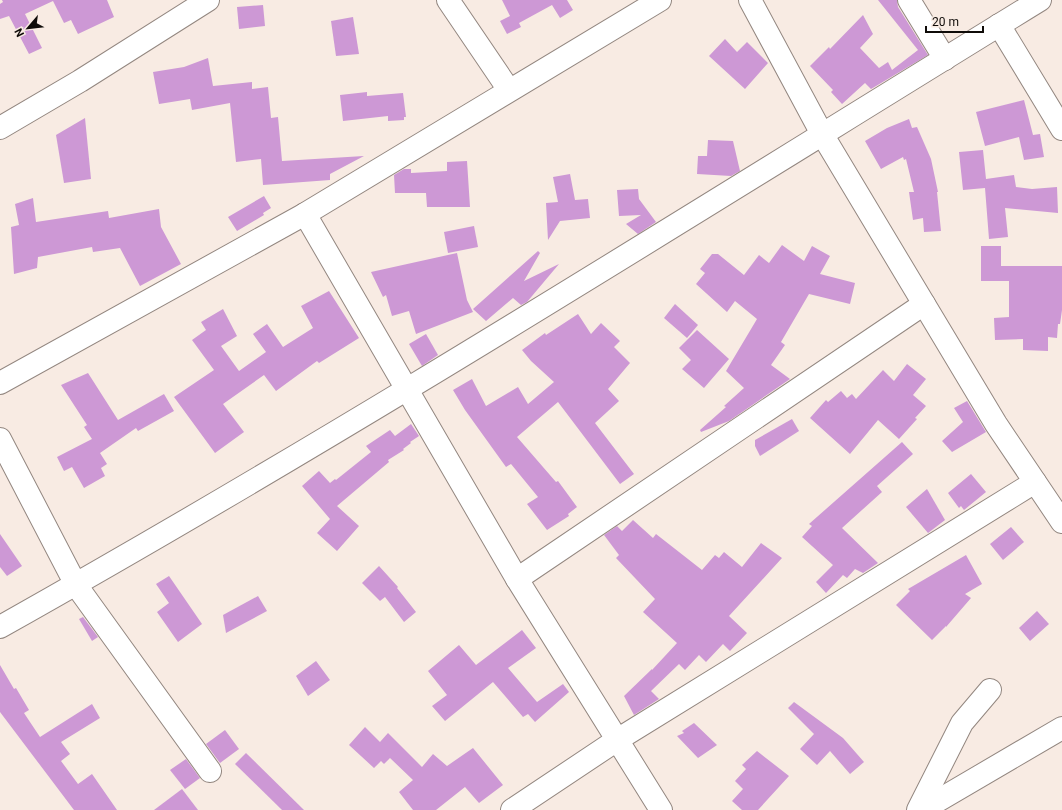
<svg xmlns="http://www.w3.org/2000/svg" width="1062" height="810" font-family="Roboto,sans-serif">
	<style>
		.building { fill: #cd98d5 }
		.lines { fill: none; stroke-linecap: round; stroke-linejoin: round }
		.minor-casing { stroke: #938780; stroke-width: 24 }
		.minor { stroke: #fff; stroke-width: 22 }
	</style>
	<rect width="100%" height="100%" fill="#f8ebe3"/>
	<g class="building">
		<path d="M2 0H107L114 17 78 34 71 20 64 23 53 1 25 14 42 48 29 54 9 16 0 19V4L3 2Z"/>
		<path d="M502 0H567L573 10 560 18 552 5 519 23 521 27 507 34 500 21 510 16Z"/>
		<path d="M878 0H897L898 7 928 55 871 89 865 83 842 104 831 92 833 90 810 66 829 47 830 49 863 15 873 34 860 48 879 68 888 62 892 70 918 50Z"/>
		<path d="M263 5 265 26 239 29 237 7Z"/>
		<path d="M353 17 359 54 336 56 331 21Z"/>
		<path d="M725 39 737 52 747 42 768 63 745 89 709 56Z"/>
		<path d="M208 58 213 86 252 82V89L268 87 271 118 278 117 282 161 364 156 330 174V180L263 185 261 159 236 162 230 103 192 110 190 99 159 104 153 72 184 67Z"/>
		<path d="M367 92V96L403 93 406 117H404V120L388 121V116L343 121 340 95Z"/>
		<path d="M1024 100 1033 135 1040 134 1044 157 1024 160 1019 137 985 146 976 112Z"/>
		<path d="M85 118 91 179 64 183 56 135Z"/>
		<path d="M909 119 912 128 917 127 931 159 938 192H937L941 231 924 232 923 218 913 220 909 192H914L906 159 904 160 903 157 881 169 865 141 887 128Z"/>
		<path d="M708 140 733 141 740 171 731 176 697 174 698 156H707Z"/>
		<path d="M983 150 986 179 1014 175 1016 187 1032 189 1057 187 1058 213 1005 208 1008 237 989 239 985 188 963 190 959 152Z"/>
		<path d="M467 161 470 207H427L426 193H395L394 175 404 169H411V173L447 171V162Z"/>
		<path d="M570 174 575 200 588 199 590 218 560 221 548 240 546 203 558 202 553 177Z"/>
		<path d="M638 189 639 199 656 222 638 234 626 224 641 215 619 216 617 190Z"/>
		<path d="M264 196 271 208 263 213 264 215 237 231 228 217Z"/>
		<path d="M33 198 36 222 108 211 109 218 159 209 161 227 181 264 140 286 120 248 93 252 92 247 38 257 37 268 14 274 11 227 19 225 15 204Z"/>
		<path d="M474 226 478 247 448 253 444 232Z"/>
		<path d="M782 245 804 261 812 246 830 256 820 274 855 283 850 304 809 294 781 342 785 345 771 365 790 379 729 421 701 432 700 430 726 407 724 406 744 388 726 371 757 319 735 301 727 312 696 284 705 273 700 269 712 254H718L744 275 759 255 769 263Z"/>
		<path d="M981 246H1001V266H1062V310L1060 324H1058L1057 338 1048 337V351L1023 350V339L995 340 994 318 1009 317V281H981Z"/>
		<path d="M538 251 540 253 524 281 559 264 527 302 521 305 513 298 486 321 473 309Z"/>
		<path d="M457 253 467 300 473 312 416 334 409 311 392 316 386 295 383 297 371 272Z"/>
		<path d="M329 291 359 338 319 363 317 361 276 391 264 375 223 404 244 432 215 453 174 397 214 370 192 340 206 330 201 322 223 309 237 336 221 346 239 371 266 352 253 334 267 324 283 347 313 328 301 306Z"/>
		<path d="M675 304 698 325 687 338 664 318Z"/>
		<path d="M578 314 591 334 601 323 620 341 614 347 630 363 608 389 619 401 595 423 634 474 620 484 558 402 517 437 556 482 558 481 577 507 568 514 569 516 547 530 527 504 538 497 511 464 506 467 465 410 453 390 472 379 486 406 518 387 528 404 554 382 531 361 522 350 545 333 546 335Z"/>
		<path d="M697 330 729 359 704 388 682 369 691 360 679 348Z"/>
		<path d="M426 334 438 355 422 366 409 344Z"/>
		<path d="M907 364 926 379 913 395 926 406 915 418 917 419 899 439 878 420 850 454 810 418 826 400 828 402 841 391 847 398 852 394 856 399 883 370 894 381Z"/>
		<path d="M88 373 118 420 164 394 174 411 138 431 136 428 100 453 107 464 101 468 105 476 84 488 72 467 64 471 57 457 92 439 84 427 87 425 61 385Z"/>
		<path d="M967 401 986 432 952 452 942 441 963 422 954 408Z"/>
		<path d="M792 419 799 431 760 456 755 446V440Z"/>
		<path d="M411 424 419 436 410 442 411 443 403 449 404 450 388 460 389 462 337 506 359 526 337 551 317 533 330 519 302 486 319 471 330 483 335 479 336 480 371 452 366 446 390 430 395 436Z"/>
		<path d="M902 442 913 454 877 486 882 492 842 528 878 563 863 573 855 569 847 578 843 575 826 593 816 582 833 565 802 537 812 526 809 524Z"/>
		<path d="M971 474 986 492 964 510 961 506 959 508 948 493Z"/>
		<path d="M927 489 945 520 928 533 906 507Z"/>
		<path d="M633 520 653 538 656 534 702 570 715 555 719 558 724 552 742 567 761 543 782 558 729 616 747 633 730 651 723 644 706 662 699 655 685 670 679 664 651 691 659 699 634 715 624 696 652 669V670L677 643 643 612 655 599 616 558 619 555 604 535 617 526 622 531Z"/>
		<path d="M1011 527 1024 542 1003 560 990 544Z"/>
		<path d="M0 534 22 566 7 576 0 567Z"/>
		<path d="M966 555 982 584 965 594 971 598 946 627V626L932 640 896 605 910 591 908 589Z"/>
		<path d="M379 566 398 587 397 588 416 612 404 622 385 597 380 601 362 583Z"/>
		<path d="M169 576 202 624 178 642 157 612 169 603 156 584Z"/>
		<path d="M258 596 267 611 226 633 223 615Z"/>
		<path d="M1037 611 1049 624 1030 641 1019 628Z"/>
		<path d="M83 617 98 637 92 641 79 619Z"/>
		<path d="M522 630 536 648 508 668 537 702 563 684 569 692 535 722 528 714 523 717 493 682 445 721 432 706 447 695 428 671 459 645 476 665Z"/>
		<path d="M316 661 330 680 308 696 296 676Z"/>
		<path d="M0 665 14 689 16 688 29 710 24 713 40 737 92 704 100 718 61 742 70 754 61 761 78 784 92 774 117 810H74L0 712Z"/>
		<path d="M794 702 843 738 864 762 850 774 830 751 817 765 800 749 814 734 788 708Z"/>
		<path d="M694 723 717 745 698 758 677 736 684 733 682 731Z"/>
		<path d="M365 727 380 742 388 733 422 767 433 754 447 766 473 748 503 785 479 803 465 787 436 810H413L399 792 413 780 390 758 384 764 381 761 374 768 349 745Z"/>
		<path d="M225 730 239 749 220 763 206 744Z"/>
		<path d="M757 751 789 776 758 810H742L732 801 743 789 735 781 746 769 742 765Z"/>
		<path d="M246 753 304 810H282L235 764Z"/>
		<path d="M186 759 200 778 185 789 170 770Z"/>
		<path d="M182 789 198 810H154Z"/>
	</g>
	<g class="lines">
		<g class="minor-casing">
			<g id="minor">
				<path d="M448 0 509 90"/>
				<path d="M750 0 822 134 996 424 1062 522"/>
				<path d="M909 0 945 59"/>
				<path d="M999 25 1062 129"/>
				<path d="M0 128 80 81 208 0"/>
				<path d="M305 214 517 579 661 810"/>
				<path d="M0 383 305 214 660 0"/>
				<path d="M0 439 76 585 210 771"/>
				<path d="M517 579 924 304"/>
				<path d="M0 627C353 429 695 212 1040 0"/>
				<path d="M512 810 617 740 1035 482"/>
				<path d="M918 810 962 723 990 690"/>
				<path d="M922 810 1062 728"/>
			</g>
		</g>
		<use href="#minor" class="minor"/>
	</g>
	<g transform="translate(28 28) rotate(242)" stroke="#f8ebe3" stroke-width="3" paint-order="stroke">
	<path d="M0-3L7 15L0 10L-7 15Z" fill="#0f0b08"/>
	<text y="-6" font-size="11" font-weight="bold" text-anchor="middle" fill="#0f0b08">N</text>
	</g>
	<path d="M926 26v6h57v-6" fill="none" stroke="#0f0b08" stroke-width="2"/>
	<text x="932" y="26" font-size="12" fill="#0f0b08" stroke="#f8ebe3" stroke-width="3" paint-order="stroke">20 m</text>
</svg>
